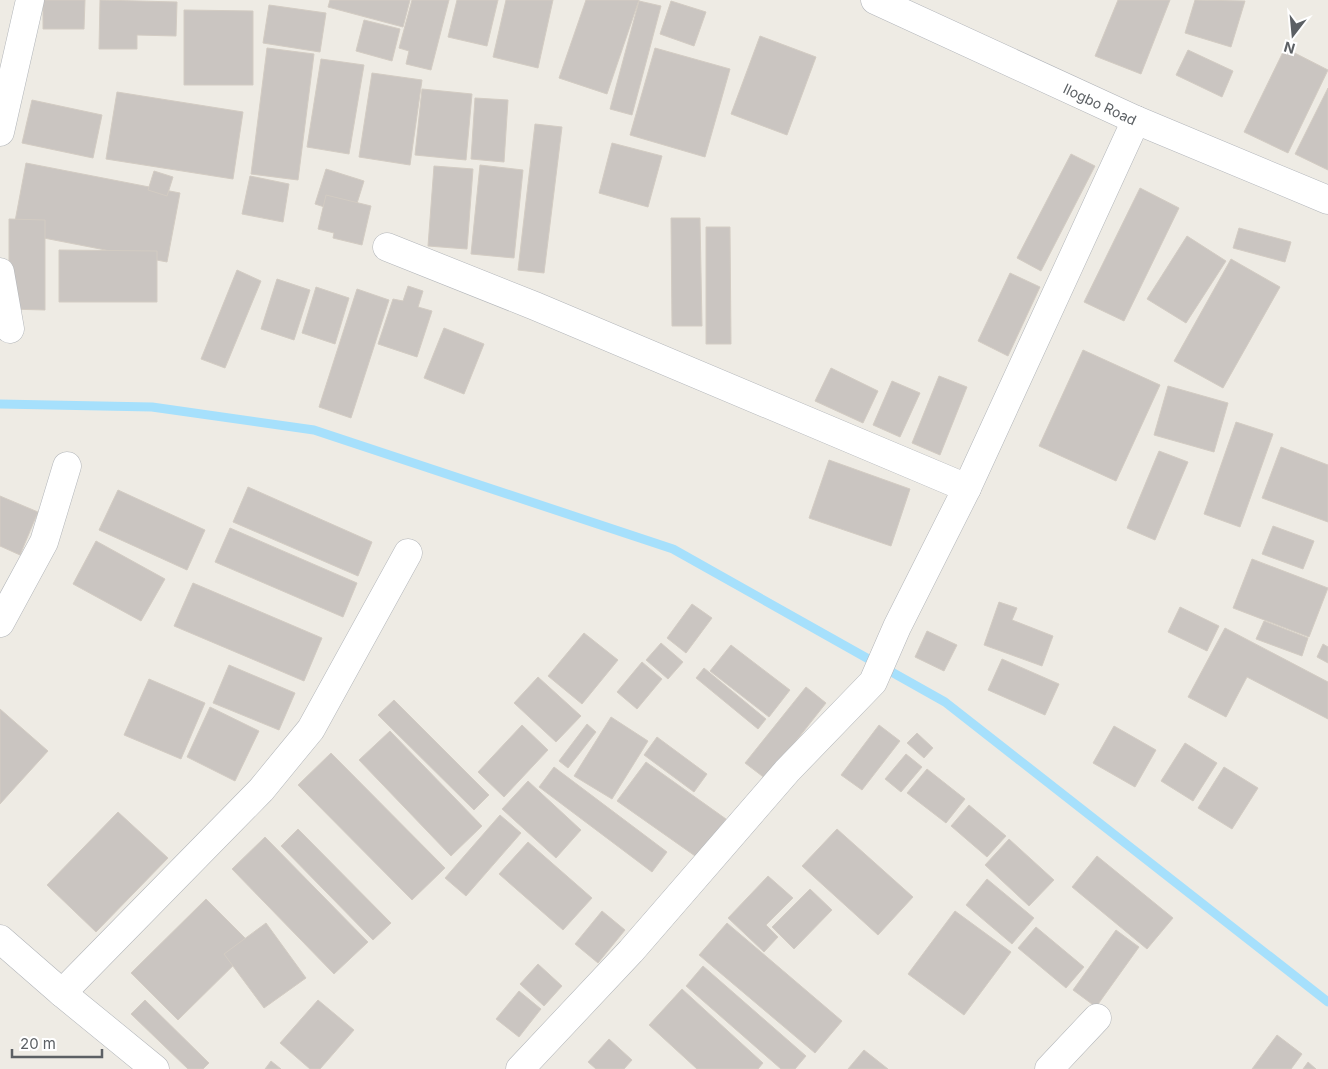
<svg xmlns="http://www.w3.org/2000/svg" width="1328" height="1069" font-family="Inter,sans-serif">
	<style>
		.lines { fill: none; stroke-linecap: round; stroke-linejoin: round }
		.stream { stroke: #a6e0fc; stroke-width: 9 }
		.building { fill: #cac5c1; stroke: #d3ccc3 }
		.minor-casing { stroke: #b2b5b9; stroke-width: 29 }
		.tertiary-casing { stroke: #b2b5b9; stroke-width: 29 }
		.secondary-casing { stroke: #b1b4b9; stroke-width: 29 }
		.minor { stroke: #fff; stroke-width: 28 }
		.tertiary { stroke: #fff; stroke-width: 28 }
		.secondary { stroke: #fff; stroke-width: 28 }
		.labels { text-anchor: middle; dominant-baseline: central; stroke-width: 5; stroke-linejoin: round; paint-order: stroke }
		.street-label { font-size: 14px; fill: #5c6064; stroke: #fff }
	</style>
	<rect width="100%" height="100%" fill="#eeebe4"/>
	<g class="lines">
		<path class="stream" d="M0 404 152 407 314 430 673 549 945 702 1328 1002"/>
	</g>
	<g class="building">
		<path d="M43 0H85L84 29H43Z"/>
		<path d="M100 0 177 2 176 36 137 35V49H99Z"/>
		<path d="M330 0H410L403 27 328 7Z"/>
		<path d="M412 0H449L431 70 406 64 409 51 399 48Z"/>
		<path d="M457 0H498L487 46 448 37Z"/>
		<path d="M506 0H553L538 68 493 57Z"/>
		<path d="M586 0H639L607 94 559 78Z"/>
		<path d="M1118 0H1170L1141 74 1095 56Z"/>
		<path d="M1195 0 1245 1 1231 47 1185 33Z"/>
		<path d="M639 1 661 6 632 115 610 109Z"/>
		<path d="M671 1 706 12 694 46 660 34Z"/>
		<path d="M269 5 326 13 320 52 263 43Z"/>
		<path d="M184 10 253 11V85H184Z"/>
		<path d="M364 20 400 29 392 61 356 51Z"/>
		<path d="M760 36 816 57 787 135 731 114Z"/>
		<path d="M267 48 314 54 298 180 251 174Z"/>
		<path d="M655 48 730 69 705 157 630 135Z"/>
		<path d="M1285 48 1328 70 1288 153 1244 132Z"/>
		<path d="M1188 50 1233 71 1222 97 1176 75Z"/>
		<path d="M321 59 364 65 349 154 307 147Z"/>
		<path d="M372 73 422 80 410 165 359 157Z"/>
		<path d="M1328 88V170L1295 154Z"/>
		<path d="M422 89 472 94 466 160 415 155Z"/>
		<path d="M117 92 243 112 233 179 106 159Z"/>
		<path d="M475 98 508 100 504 162 471 159Z"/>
		<path d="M32 100 102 115 93 158 22 143Z"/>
		<path d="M535 124 562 127 544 273 518 270Z"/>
		<path d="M612 143 662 156 648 207 599 193Z"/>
		<path d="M1071 154 1095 166 1041 271 1017 258Z"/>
		<path d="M26 163 180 193 167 262 13 232Z"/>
		<path d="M480 165 523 170 514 258 471 254Z"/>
		<path d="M434 166 473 169 467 249 428 246Z"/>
		<path d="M326 169 364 181 353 216 315 204Z"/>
		<path d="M154 171 173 177 167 196 148 190Z"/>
		<path d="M250 176 289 184 283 222 242 214Z"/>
		<path d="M1140 188 1179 208 1124 321 1084 302Z"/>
		<path d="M326 195 371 206 362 245 333 238 334 233 318 229Z"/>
		<path d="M671 218H700L702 326H672Z"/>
		<path d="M9 219 45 220V310L9 309Z"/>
		<path d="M706 227H730L731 344H706Z"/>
		<path d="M1239 228 1291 242 1285 262 1233 248Z"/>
		<path d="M1187 236 1226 261 1186 323 1147 299Z"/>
		<path d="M59 250 157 251V302H59Z"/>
		<path d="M1231 259 1280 287 1223 388 1174 361Z"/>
		<path d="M237 270 261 281 225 368 201 359Z"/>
		<path d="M1010 273 1040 287 1008 356 978 341Z"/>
		<path d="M277 279 310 290 294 340 261 329Z"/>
		<path d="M408 286 423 291 418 307 432 311 417 357 378 344 393 299 403 301Z"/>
		<path d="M316 287 349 298 335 344 302 333Z"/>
		<path d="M357 289 389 300 351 418 319 407Z"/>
		<path d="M444 328 484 344 464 394 424 378Z"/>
		<path d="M1083 350 1160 385 1116 481 1039 446Z"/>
		<path d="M831 368 878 391 863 423 815 401Z"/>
		<path d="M939 376 967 387 940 455 912 443Z"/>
		<path d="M892 381 920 393 900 437 873 425Z"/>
		<path d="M1168 386 1228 403 1214 452 1154 435Z"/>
		<path d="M1236 422 1273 434 1240 527 1204 514Z"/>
		<path d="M1281 447 1328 465V522L1262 498Z"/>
		<path d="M1159 451 1188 462 1155 540 1127 528Z"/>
		<path d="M829 460 910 489 891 546 809 518Z"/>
		<path d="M248 487 372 542 358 576 233 522Z"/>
		<path d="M118 490 205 530 187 570 99 530Z"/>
		<path d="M0 496 38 512 20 555 0 546Z"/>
		<path d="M1273 526 1314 541 1303 569 1262 554Z"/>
		<path d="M230 528 357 583 343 617 215 562Z"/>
		<path d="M96 541 165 579 141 621 73 584Z"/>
		<path d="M1252 559 1328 588 1309 637 1233 608Z"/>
		<path d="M193 583 322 638 304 681 174 626Z"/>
		<path d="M999 602 1017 608 1012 620 1053 636 1042 666 984 645Z"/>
		<path d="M692 604 712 618 686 653 667 638Z"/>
		<path d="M1180 607 1219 626 1207 651 1168 632Z"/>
		<path d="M1264 621 1308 638 1302 656 1256 639Z"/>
		<path d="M1225 628 1328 682V719L1247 677 1226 717 1188 697Z"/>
		<path d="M927 631 957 645 944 671 915 657Z"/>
		<path d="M584 633 618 660 582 704 548 676Z"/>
		<path d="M661 643 683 662 668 679 646 660Z"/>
		<path d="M1323 644 1328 647V663L1317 657Z"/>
		<path d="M731 645 790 690 769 717 710 671Z"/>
		<path d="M1002 659 1059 684 1045 715 988 690Z"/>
		<path d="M642 662 662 679 637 709 617 692Z"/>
		<path d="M229 665 295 693 279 730 213 703Z"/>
		<path d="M704 668 766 719 758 729 696 678Z"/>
		<path d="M538 677 581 716 556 742 514 703Z"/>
		<path d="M149 679 205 703 181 759 124 735Z"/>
		<path d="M806 687 826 703 766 779 745 763Z"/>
		<path d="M394 700 489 795 474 810 378 715Z"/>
		<path d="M210 707 259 731 235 781 187 757Z"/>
		<path d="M0 709 48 751 0 804Z"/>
		<path d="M611 717 648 741 612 799 574 776Z"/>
		<path d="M587 724 596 732 568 768 559 761Z"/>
		<path d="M522 725 548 750 504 797 478 772Z"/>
		<path d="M879 725 900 741 862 790 841 775Z"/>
		<path d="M1114 726 1156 750 1135 787 1093 763Z"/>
		<path d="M390 731 482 826 451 856 359 760Z"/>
		<path d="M917 733 933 748 924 758 907 743Z"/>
		<path d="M657 737 707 774 694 792 644 755Z"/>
		<path d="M1185 743 1217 763 1193 801 1161 781Z"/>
		<path d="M331 753 445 868 412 900 298 785Z"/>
		<path d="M906 754 922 767 901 792 885 779Z"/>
		<path d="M646 762 726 819 698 858 617 801Z"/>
		<path d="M554 767 667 852 652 872 539 787Z"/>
		<path d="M1224 767 1258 788 1232 829 1198 808Z"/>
		<path d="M927 769 965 799 946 823 907 793Z"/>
		<path d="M528 781 581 830 556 858 502 809Z"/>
		<path d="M969 805 1006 836 987 857 951 826Z"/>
		<path d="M118 812 168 858 96 932 47 885Z"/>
		<path d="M500 815 521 833 466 896 445 878Z"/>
		<path d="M298 829 391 923 373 940 281 846Z"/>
		<path d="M837 829 913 897 878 935 802 866Z"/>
		<path d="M265 837 368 942 334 974 232 869Z"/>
		<path d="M1009 839 1054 880 1029 906 985 865Z"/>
		<path d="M528 842 592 898 563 930 499 874Z"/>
		<path d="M1097 856 1173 918 1147 949 1072 887Z"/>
		<path d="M768 876 793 898 766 925 778 937 764 952 728 918Z"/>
		<path d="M987 879 1034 918 1012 944 966 905Z"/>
		<path d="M810 889 832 910 794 949 772 927Z"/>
		<path d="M206 899 253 946 178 1020 131 973Z"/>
		<path d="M602 911 625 930 598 963 575 944Z"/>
		<path d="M955 911 1011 952 964 1015 908 974Z"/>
		<path d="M266 923 306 978 264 1008 224 954Z"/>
		<path d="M727 923 842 1021 815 1053 699 955Z"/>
		<path d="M1036 927 1084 967 1066 988 1018 948Z"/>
		<path d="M1116 930 1139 947 1096 1007 1073 990Z"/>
		<path d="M538 964 562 986 544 1006 520 984Z"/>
		<path d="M703 966 806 1056 795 1069H781L686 986Z"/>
		<path d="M682 989 763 1063 758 1069H697L649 1025Z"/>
		<path d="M519 991 541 1009 519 1037 496 1019Z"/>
		<path d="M145 1000 209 1063 203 1069H188L131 1014Z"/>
		<path d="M318 1000 354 1030 320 1069H310L280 1043Z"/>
		<path d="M1277 1035 1302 1054 1291 1069H1252Z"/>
		<path d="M609 1039 632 1060 624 1069H596L588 1062Z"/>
		<path d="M864 1050 888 1069H848Z"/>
		<path d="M271 1061 281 1069H265Z"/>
		<path d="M1308 1062 1316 1069H1303Z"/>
	</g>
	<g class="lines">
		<g class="minor-casing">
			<g id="minor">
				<path d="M0 132 30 0"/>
				<path d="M387 247 535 306 967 488"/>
				<path d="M0 272 10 329"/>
				<path d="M0 623 44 542 67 466"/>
				<path d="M0 939 62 993 155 1069"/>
				<path d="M62 993 261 790 311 729 408 553"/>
				<path d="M1049 1069 1097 1018"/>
			</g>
		</g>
		<g class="tertiary-casing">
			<path id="tertiary" d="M520 1069 631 951 787 771 873 682 897 627 967 488 1136 120"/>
		</g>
		<g class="secondary-casing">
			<path id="secondary" d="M875 0 1136 120 1328 200"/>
		</g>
		<use href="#minor" class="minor"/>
		<use href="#tertiary" class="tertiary"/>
		<use href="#secondary" class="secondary"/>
	</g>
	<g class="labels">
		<g class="street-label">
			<text transform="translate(1100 104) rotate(25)">Ilogbo Road</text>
		</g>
	</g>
	<g transform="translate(1293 35) rotate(196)" stroke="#ffffff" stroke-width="4" paint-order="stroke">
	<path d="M0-4L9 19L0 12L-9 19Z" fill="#5c6064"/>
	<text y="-8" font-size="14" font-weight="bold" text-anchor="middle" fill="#5c6064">N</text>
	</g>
	<path d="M12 1049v8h90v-8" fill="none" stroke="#5c6064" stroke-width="2.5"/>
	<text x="20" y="1049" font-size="15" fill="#5c6064" stroke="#ffffff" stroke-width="4" paint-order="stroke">20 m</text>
</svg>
